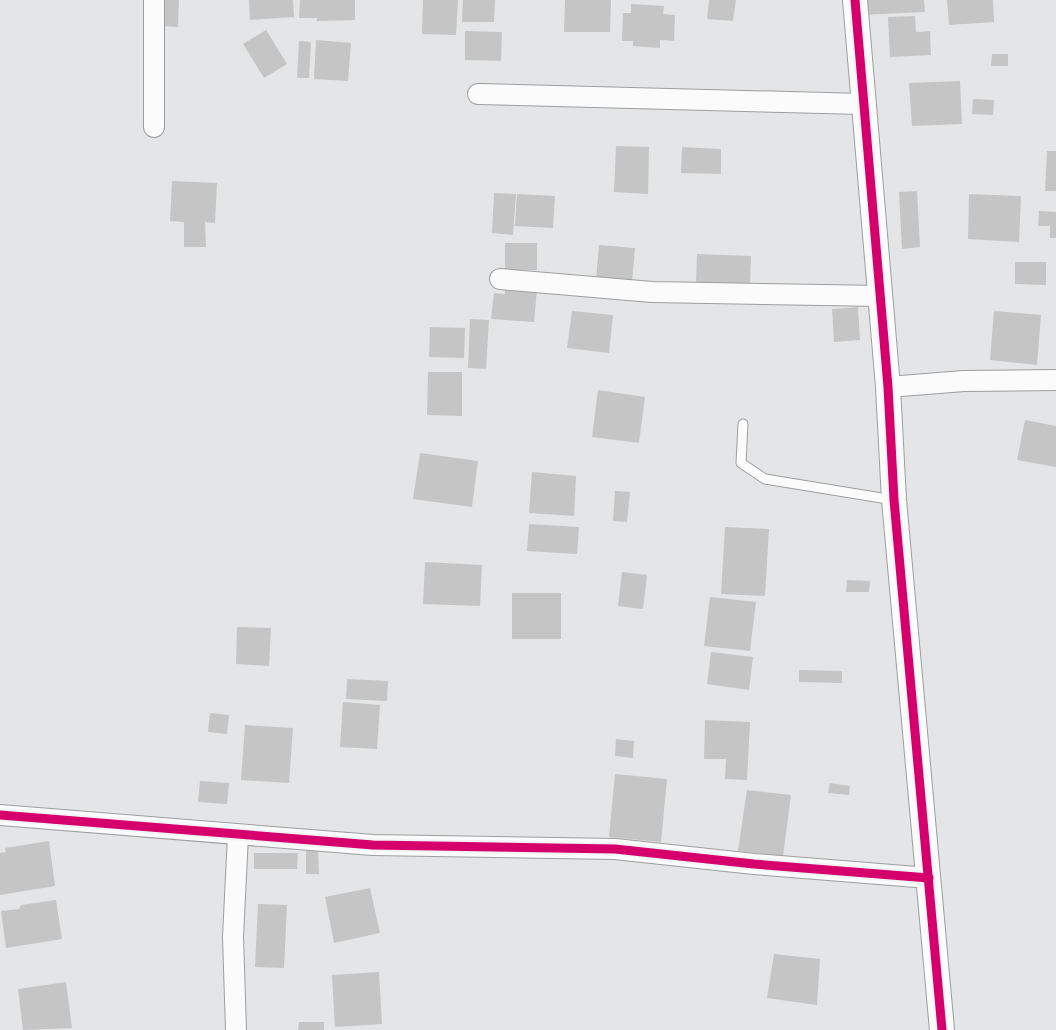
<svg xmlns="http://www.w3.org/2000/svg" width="1056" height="1030" font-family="'Exo 2',sans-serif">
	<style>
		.building { fill: #c5c5c6 }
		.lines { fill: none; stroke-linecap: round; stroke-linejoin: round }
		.service-casing { stroke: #9d9e9f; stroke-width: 11 }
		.minor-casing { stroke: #9d9e9f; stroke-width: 22 }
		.tertiary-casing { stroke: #9d9e9f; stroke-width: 26 }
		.service { stroke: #fbfbfb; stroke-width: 9 }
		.minor { stroke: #fbfbfb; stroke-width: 20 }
		.tertiary { stroke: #fbfbfb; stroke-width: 24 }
		.cycleway-casing { stroke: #f0f4f4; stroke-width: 13 }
		.cycleway { stroke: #d6006c; stroke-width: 9 }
	</style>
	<rect width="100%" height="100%" fill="#e4e5e6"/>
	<g class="building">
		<path d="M160 0H179L178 27 159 26Z"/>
		<path d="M249 0H293L294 17 250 20Z"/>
		<path d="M300 0H355V20L317 21V18H299Z"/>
		<path d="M423 0H458L456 35 422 34Z"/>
		<path d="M463 0H495L494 22H462Z"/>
		<path d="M565 0H611L610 32H564Z"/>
		<path d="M709 0H736L733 21 707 19Z"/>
		<path d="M860 0H924L925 12 860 15Z"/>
		<path d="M947 0H993L994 22 949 25Z"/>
		<path d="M631 4 664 6 663 14 675 15 674 41 660 40V48L633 46V41H622L623 13H631Z"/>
		<path d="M915 16 916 32 930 31 931 55 890 57 888 17Z"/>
		<path d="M266 30 287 64 264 78 243 44Z"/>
		<path d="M465 31 502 32 501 61 465 60Z"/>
		<path d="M316 40 351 43 348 81 314 79Z"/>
		<path d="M299 41 311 42 309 78H297Z"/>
		<path d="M992 54H1008V66H991Z"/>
		<path d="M960 81 962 124 912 126 909 83Z"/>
		<path d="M973 99 994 100 993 115 972 114Z"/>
		<path d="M616 146 649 147 648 194 614 192Z"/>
		<path d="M682 147 721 149V174L681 173Z"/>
		<path d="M1047 151H1056V191H1045Z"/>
		<path d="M172 181 217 183 215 223 205 222 206 247H184V222L170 221Z"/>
		<path d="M917 191 920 247 902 249 899 192Z"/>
		<path d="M494 193 516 194 513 235 492 233Z"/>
		<path d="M517 194 555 196 553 228 515 226Z"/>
		<path d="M969 194 1021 196 1019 242 968 239Z"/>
		<path d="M1039 211 1056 212V238H1050V226H1038Z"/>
		<rect x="505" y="243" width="32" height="27"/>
		<path d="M599 245 635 248 632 283 596 280Z"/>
		<path d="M697 254 751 256 750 285 696 282Z"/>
		<path d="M1015 262H1046V285L1015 284Z"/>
		<path d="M505 287 537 289 534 322 491 319 494 293 505 294Z"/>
		<path d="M858 307 860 340 834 342 832 309Z"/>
		<path d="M572 311 613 315 609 353 567 348Z"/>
		<path d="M994 311 1041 315 1037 365 990 360Z"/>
		<path d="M470 319 489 320 486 369 468 368Z"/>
		<path d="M430 327 465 328 464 358 429 357Z"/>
		<path d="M428 372H462V416L427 415Z"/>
		<path d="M598 390 645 397 639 443 592 437Z"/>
		<path d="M1025 420 1056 426V467L1017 460Z"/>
		<path d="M420 453 478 461 472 507 413 499Z"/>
		<path d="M532 472 576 476 574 516 529 513Z"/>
		<path d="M615 491 630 492 627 522 613 521Z"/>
		<path d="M529 524 579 527 577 554 527 551Z"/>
		<path d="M725 527 769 529 765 596 721 594Z"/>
		<path d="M425 562 482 565 480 606 423 604Z"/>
		<path d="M622 572 647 575 643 609 618 606Z"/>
		<path d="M847 580 870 581 869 592H846Z"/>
		<rect x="512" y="593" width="49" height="46"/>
		<path d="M710 597 756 602 750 651 704 646Z"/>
		<path d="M237 627 271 628 269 666 236 664Z"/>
		<path d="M711 652 753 657 749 690 707 684Z"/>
		<path d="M799 670 842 671V683L799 682Z"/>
		<path d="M347 679 388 681 387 701 346 699Z"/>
		<path d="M343 702 380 705 377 749 340 747Z"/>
		<path d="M210 713 229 715 227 734 208 732Z"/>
		<path d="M705 720 750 722 747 780 725 779 726 759H704Z"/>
		<path d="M245 725 293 728 289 783 241 780Z"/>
		<path d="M616 739 634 741 633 758 615 756Z"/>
		<path d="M615 774 667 779 661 842 609 837Z"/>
		<path d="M200 781 229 783 227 804 198 802Z"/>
		<path d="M830 783 850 786 849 795 828 793Z"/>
		<path d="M747 790 791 795 783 856 738 851Z"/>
		<path d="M49 841 55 886 0 895V853L6 852 5 848Z"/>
		<path d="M318 850 319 874H306V851Z"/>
		<path d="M254 853H298L297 869H254Z"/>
		<path d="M370 888 380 933 334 943 325 897Z"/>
		<path d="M56 900 62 939 6 948 1 911 19 909 21 905Z"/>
		<path d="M258 904 287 905 284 968 255 967Z"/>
		<path d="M774 954 820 959 817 1005 767 998Z"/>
		<path d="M379 972 382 1024 335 1027 332 975Z"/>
		<path d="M66 982 72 1028 23 1030 18 989Z"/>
		<path d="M299 1022H324V1030H298Z"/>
	</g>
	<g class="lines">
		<g class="service-casing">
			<path id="service" d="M743 424 741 463 765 479 894 500"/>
		</g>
		<g class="minor-casing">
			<g id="minor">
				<path d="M154 0V127"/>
				<path d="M478 94 863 104"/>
				<path d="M500 279 652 292 881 296"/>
				<path d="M888 387 964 381 1056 380"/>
				<path d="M0 815 373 845 615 849 754 864 929 878"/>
				<path d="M236 1030 233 937 238 835"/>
			</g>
		</g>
		<g class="tertiary-casing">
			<path id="tertiary" d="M855 0 888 387 894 500 942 1030"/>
		</g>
		<use href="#service" class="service"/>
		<use href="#minor" class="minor"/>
		<use href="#tertiary" class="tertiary"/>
		<g class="cycleway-casing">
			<g id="cycleway">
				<path d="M855 0 888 387 894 500 942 1030"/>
				<path d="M0 815 373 845 615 849 754 864 929 878"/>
			</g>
		</g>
		<use href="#cycleway" class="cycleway"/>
	</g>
</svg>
